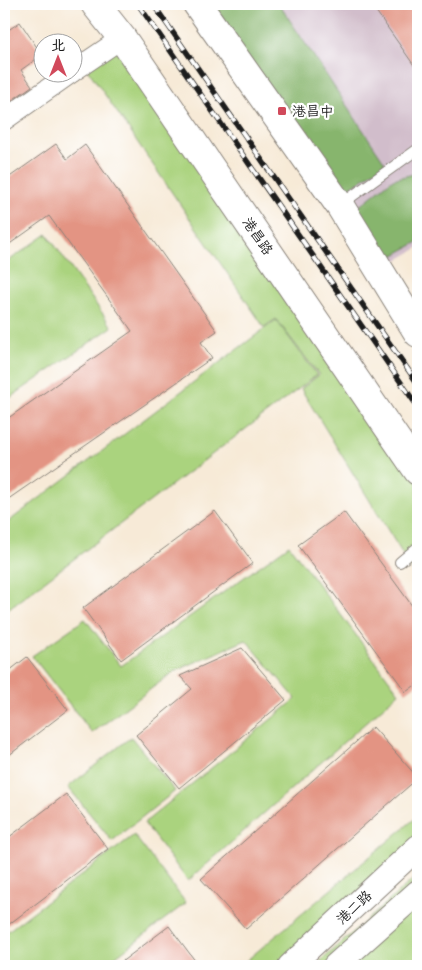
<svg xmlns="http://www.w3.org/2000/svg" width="422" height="970" font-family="Delius,'LXGW WenKai TC',sans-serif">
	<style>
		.industrial { fill: #d1bdcb }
		.green { fill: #aad37e; stroke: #63784d }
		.forest { fill: #87b56d; stroke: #526844 }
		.building { fill: #e39483 }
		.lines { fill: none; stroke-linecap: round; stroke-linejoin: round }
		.service-casing { stroke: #8a837a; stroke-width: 12 }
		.minor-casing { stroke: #8a837a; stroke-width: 22 }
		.tertiary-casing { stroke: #8a837a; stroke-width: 26 }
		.primary-casing { stroke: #8a837a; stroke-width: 30 }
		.service { stroke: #fff; stroke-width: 10 }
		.minor { stroke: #fff; stroke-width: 20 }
		.tertiary { stroke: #fff; stroke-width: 24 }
		.primary { stroke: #fff; stroke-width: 28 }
		.rail-casing { stroke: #1c1c1c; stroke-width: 5.5 }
		.rail { stroke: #fff; stroke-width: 4; stroke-dasharray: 11; stroke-linecap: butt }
		.poi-dot { fill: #d1495b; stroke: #fff; stroke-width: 2 }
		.labels { text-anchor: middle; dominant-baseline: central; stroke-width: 4.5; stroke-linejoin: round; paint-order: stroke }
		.poi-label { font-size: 14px; fill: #1c1c1c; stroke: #fff; text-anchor: start }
		.street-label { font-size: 14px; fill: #1c1c1c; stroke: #fff }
	</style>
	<rect width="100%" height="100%" fill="#fff"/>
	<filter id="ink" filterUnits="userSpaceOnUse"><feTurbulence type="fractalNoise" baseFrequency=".02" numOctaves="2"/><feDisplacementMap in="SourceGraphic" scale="10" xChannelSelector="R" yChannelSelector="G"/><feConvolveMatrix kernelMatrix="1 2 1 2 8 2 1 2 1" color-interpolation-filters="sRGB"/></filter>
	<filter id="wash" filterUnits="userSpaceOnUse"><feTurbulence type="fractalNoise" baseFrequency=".0096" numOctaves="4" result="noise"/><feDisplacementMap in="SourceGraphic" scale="20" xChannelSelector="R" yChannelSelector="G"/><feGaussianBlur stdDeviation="1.12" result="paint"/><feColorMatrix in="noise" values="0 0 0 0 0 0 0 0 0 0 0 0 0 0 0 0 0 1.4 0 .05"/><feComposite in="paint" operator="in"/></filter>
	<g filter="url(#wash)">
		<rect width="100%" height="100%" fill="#f7ead7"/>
		<path class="industrial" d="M200 4H418V248L387 266Z"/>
		<g class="green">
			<path d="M122 42 418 474V579L301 389 319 375 276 319 264 327 86 67Z"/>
			<path d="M47 234 112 327 4 402V264Z"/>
			<path d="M276 320 317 375 4 612V525Z"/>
			<path d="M289 545 399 693 188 881 144 823 296 699 246 640 175 671 92 733 32 656 85 619 121 666Z"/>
			<path d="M131 737 175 791 112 841 68 787Z"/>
			<path d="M418 816V862L296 966H240Z"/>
			<path d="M134 835 186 903 103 966H4V934Z"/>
			<path d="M418 875V966H315Z"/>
		</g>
		<g class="forest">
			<path d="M203 4H279L385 163 340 195Z"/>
			<path d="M418 173V242L387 259 352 212 393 179Z"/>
		</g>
		<g id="blocks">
			<g class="building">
				<path d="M371 4H418V71Z"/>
				<path d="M20 22 42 55 21 70 32 86 4 106V33Z"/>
				<path d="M56 144 67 159 85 145 217 331 201 342 212 358 4 502V421L132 331 49 216 4 248V181Z"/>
				<path d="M215 511 253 563 121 660 83 608Z"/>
				<path d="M344 512 418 614V683L406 692 298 545Z"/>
				<path d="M242 648 286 700 179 788 136 735 192 689 180 676Z"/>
				<path d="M27 657 68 710 4 759V675Z"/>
				<path d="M373 727 418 778 246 929 201 879Z"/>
				<path d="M66 794 108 849 4 928V841Z"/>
				<path d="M169 926 199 966H116Z"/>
			</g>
		</g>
	</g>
	<g filter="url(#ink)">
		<use href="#blocks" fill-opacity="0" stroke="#8a837a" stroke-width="1"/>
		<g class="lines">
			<g class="service-casing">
				<g id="service">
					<path d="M340 205 418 149"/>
					<path d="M400 562 418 547"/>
				</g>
			</g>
			<g class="minor-casing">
				<g id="minor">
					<path d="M72 72 122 38"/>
					<path d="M4 120 72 72"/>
				</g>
			</g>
			<g class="tertiary-casing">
				<g id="tertiary">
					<path d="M290 966 418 847"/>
					<path d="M335 966 418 892"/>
				</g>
			</g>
			<g class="primary-casing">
				<g id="primary">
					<path d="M95 4 122 38 418 471"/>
					<path d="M197 4 340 206 418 333"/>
				</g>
			</g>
			<use href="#service" class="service"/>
			<use href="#minor" class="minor"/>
			<use href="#tertiary" class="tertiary"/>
			<use href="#primary" class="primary"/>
			<g class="rail-casing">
				<g id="rail">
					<path d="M138 4 418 407"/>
					<path d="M153 4 418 384"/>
				</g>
			</g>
			<use href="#rail" class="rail"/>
		</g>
	</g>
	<rect class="poi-dot" x="277" y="106" width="10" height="10" rx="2.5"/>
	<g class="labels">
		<g class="poi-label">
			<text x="292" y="111">港昌中</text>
		</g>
		<g class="street-label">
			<text transform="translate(258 236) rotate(56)">港昌路</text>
			<text transform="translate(354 907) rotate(-43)">港二路</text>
		</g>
	</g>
	<rect width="422" height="970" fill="none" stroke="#fff" stroke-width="20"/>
	<g transform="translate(58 58)"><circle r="24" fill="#ffffff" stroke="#a4a4a4"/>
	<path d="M0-4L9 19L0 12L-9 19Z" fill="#d1495b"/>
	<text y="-8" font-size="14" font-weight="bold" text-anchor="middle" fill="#1c1c1c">北</text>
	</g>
</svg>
